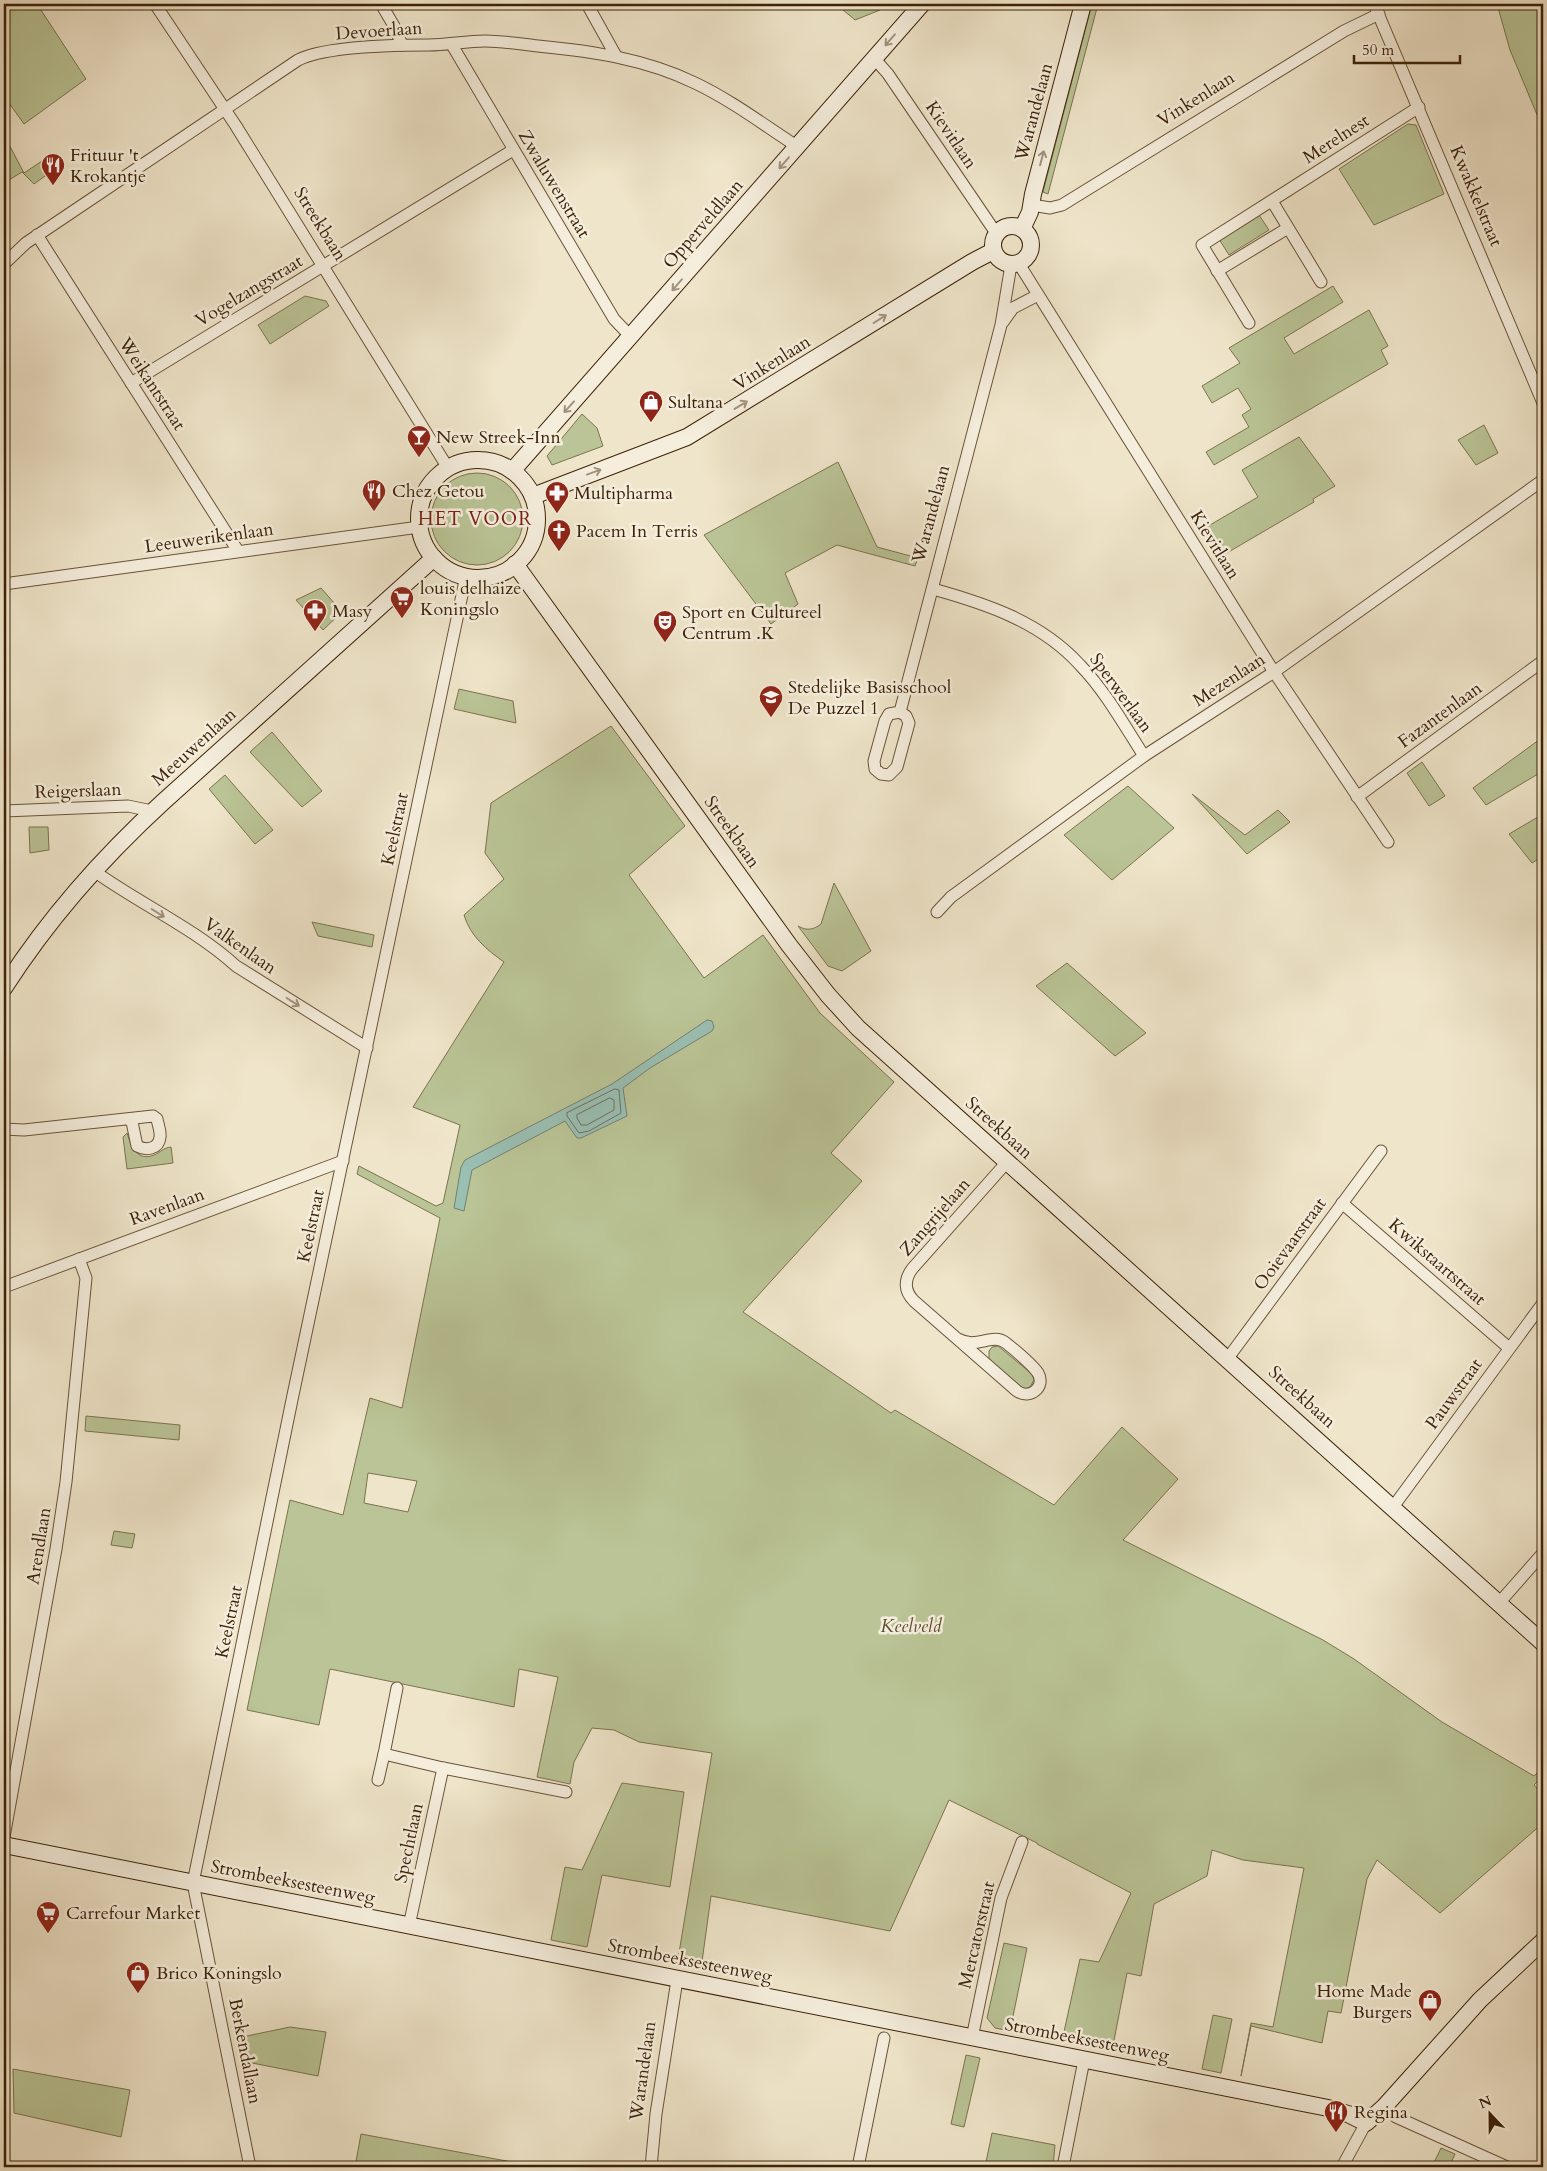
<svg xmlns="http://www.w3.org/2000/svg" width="1547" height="2171" font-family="Cardo,serif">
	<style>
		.green { fill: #bac496; stroke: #7c734e; fill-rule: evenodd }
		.water { fill: #9abfb3; stroke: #75806e }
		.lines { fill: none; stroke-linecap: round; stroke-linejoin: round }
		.shore { stroke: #6c705d; stroke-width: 1 }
		.street-casing { stroke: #6a5338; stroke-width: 13 }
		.secondary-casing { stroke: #3d2207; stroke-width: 18 }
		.street { stroke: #f5eedd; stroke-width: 11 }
		.secondary { stroke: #f5eedd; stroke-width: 16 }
		.oneway { stroke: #a2927d }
		.labels { text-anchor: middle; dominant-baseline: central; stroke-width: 5; stroke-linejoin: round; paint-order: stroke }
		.street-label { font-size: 18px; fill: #3d2207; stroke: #f5eedd }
		.poi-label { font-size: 18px; fill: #3d2207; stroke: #f5eedd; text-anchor: start }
		.park-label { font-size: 18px; font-style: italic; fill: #5c4a2b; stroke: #f5eedd }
		.neighbourhood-label { font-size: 19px; letter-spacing: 1px; fill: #7a1f14; stroke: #f5eedd }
	</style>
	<rect width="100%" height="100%" fill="#efe5ca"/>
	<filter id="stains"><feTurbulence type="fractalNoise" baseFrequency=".004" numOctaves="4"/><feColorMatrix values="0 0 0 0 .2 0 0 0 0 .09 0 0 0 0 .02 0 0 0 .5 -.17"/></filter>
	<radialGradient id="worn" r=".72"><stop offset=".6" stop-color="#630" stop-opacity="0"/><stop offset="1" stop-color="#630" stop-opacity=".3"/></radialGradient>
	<g class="green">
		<path d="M4 4H37L86 79 24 124 4 96Z"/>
		<path d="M836 4H885L880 10 855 20Z"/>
		<path d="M1092 4H1098L1048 194 1043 192Z"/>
		<path d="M1497 4H1543V129L1510 50Z"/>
		<path d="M1408 124 1416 125 1444 194 1374 225 1339 169Z"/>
		<path d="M4 135 24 173 48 157 56 168 34 184 22 172 4 183Z"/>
		<path d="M1259 215 1269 230 1229 255 1219 239Z"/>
		<path d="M1333 286 1343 302 1284 338 1294 354 1369 310 1388 346 1381 350 1388 364 1214 465 1206 452 1249 427 1242 415 1251 409 1238 388 1212 403 1202 386 1240 363 1229 348Z"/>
		<path d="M305 296 326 301 329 306 270 344 258 325Z"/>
		<path d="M582 414 597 428 603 446 552 465 547 456Z"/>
		<path d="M1484 425 1498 453 1476 465 1458 440Z"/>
		<path d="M1299 437 1335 486 1313 499 1314 502 1220 557 1203 529 1258 497 1242 470Z"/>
		<path d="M838 462 877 547 918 558 915 566 837 545 785 573 798 604 771 624 704 535Z"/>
		<circle cx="477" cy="519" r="46"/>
		<path d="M321 588 342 612 323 630 296 600Z"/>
		<path d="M459 689 513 701 516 723 454 709Z"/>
		<path d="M611 726 685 826 629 875 704 978 763 935 820 1013 894 1082 831 1153 862 1181 743 1312 891 1413 895 1410 1054 1505 1122 1427 1178 1479 1123 1540 1323 1640 1354 1659 1442 1722 1534 1776 1543 1767V1776L1534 1785 1543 1795V1823L1440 1913 1377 1860 1367 1879 1341 2013 1328 2011 1322 2043 1251 2026 1241 2076 1251 2023 1273 2027 1304 1868 1243 1860 1212 1850 1207 1876 1154 1904 1141 1976 1127 1973 1112 2051 1062 2041 1080 1959 1099 1962 1131 1893 1037 1844V1843L949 1800 890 1931 711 1896 701 1969 677 1965 712 1753 639 1742 614 1730 592 1728 574 1762 570 1784 537 1777 558 1677 519 1669 514 1707 330 1669 319 1725 247 1710 290 1500 343 1515 370 1398 402 1408 440 1218 357 1174 359 1166 436 1206 443 1203 460 1125 413 1107 504 962C487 950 470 936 464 915L504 879 485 853 491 803ZM368 1473 417 1481 408 1512 364 1503Z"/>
		<path d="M272 732 322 791 302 807 250 752Z"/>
		<path d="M1543 737V771L1486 805 1473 788Z"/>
		<path d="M1422 762 1445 796 1429 806 1407 773Z"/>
		<path d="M225 775 273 830 255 844 209 789Z"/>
		<path d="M1128 786 1174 828 1112 880 1064 835Z"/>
		<path d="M1192 794 1245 835 1278 810 1290 822 1247 854Z"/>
		<path d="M1543 814V856L1532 863 1509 834Z"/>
		<path d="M29 827H48L49 850 30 853Z"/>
		<path d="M834 883 871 951 842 971 828 966 798 926C807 931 813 930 821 924Z"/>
		<path d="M312 922 374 935 372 947 318 936Z"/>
		<path d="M1067 963 1146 1033 1115 1056 1036 986Z"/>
		<path d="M127 1133C131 1146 137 1162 154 1155 161 1152 163 1148 171 1147L173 1163 127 1169 123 1137Z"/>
		<path d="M998 1346 1032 1374 1034 1380 1030 1387 1025 1389 1019 1386 989 1359V1351L992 1347Z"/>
		<path d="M86 1416 180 1425 179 1440 85 1431Z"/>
		<path d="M114 1531 135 1534 132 1548 111 1545Z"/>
		<path d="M622 1783 684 1792 670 1887 602 1875 587 1947 551 1940 565 1867 582 1870Z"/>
		<path d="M1004 1943 1027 1948 1010 2031 995 2028 987 2018Z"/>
		<path d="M1213 2015 1232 2019 1221 2073 1202 2069Z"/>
		<path d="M290 2027 326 2032 318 2076 247 2062 242 2037Z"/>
		<path d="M966 2055 980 2058 964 2127 951 2124Z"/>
		<path d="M13 2069 130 2090 121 2137 14 2113Z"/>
		<path d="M992 2133 1055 2145 1053 2167H985Z"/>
		<path d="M361 2134 512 2162 511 2167H355Z"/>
		<path d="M1441 2148 1455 2154 1449 2167H1432Z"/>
	</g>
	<path class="water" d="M707 1020 712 1021 714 1027 712 1031 650 1068 623 1088 627 1116 581 1138H577L565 1121 472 1170 464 1211 454 1208 461 1167 465 1160 612 1084Z"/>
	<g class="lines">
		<g class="shore">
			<path d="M615 1089 619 1090 621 1113 589 1131 579 1133 567 1116V1113Z"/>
			<path d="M610 1098 614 1100V1110L587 1125H581L577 1118V1115Z"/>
		</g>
		<g class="street-casing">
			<g id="street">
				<path d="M155 4 236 126 448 468"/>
				<path d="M381 4 394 26 402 45"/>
				<path d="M587 4 616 56"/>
				<path d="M1374 4 1543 403"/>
				<path d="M452 45 614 319 631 337"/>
				<path d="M874 58 888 74 996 233"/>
				<path d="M1272 201 1321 282"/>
				<path d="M1032 205 1050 208 1062 205 1344 31 1379 14"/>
				<path d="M37 235 238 551"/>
				<path d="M4 264 26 243 298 60C326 46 396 45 429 45 447 45 466 41 485 41 503 41 520 44 538 46 591 51 646 59 695 83 731 100 764 125 798 147"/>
				<path d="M1019 264 1274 672 1388 842"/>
				<path d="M1217 271 1288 228"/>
				<path d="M1003 322 1013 308 1038 295"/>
				<path d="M1249 323 1202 245 1419 107"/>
				<path d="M131 383 513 150"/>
				<path d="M4 584 419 527"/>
				<path d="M933 589C987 604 1041 622 1080 665 1106 692 1124 725 1144 756"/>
				<path d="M900 712 906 716 909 723 897 767 889 775 881 774 875 769 874 761 885 721 889 714 900 712 1001 325 1011 265"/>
				<path d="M1357 797 1543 661"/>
				<path d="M4 811 128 806 152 811"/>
				<path d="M94 871C140 904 194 928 236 966L367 1048"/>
				<path d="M937 912 951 897 1144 756 1274 672 1543 480"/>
				<path d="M4 1129 24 1130 153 1116 157 1119C158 1125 161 1131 160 1137 159 1149 146 1151 137 1146L132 1122 128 1119"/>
				<path d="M1342 1203 1509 1348"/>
				<path d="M4 1287 343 1161"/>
				<path d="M958 1339C977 1350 992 1332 1006 1343 1016 1351 1031 1363 1038 1373 1046 1387 1030 1400 1017 1391L914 1301C904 1291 904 1280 912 1269L1007 1162"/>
				<path d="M1228 1358 1381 1151"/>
				<path d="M1393 1507 1543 1303"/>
				<path d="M1499 1603 1543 1553"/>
				<path d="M397 1688 384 1754 443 1768 566 1792"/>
				<path d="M378 1780 384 1754"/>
				<path d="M4 1837 56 1549 66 1482 86 1278 79 1259"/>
				<path d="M409 1926 443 1768"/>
				<path d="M972 2038 1001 1898 1022 1842"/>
				<path d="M1384 2107 1396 2117 1507 2167"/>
				<path d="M250 2167 193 1883 293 1395 466 576"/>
				<path d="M651 2167 656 2114 677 1980"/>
				<path d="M858 2167 884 2038"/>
				<path d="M1063 2167 1084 2060"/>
				<path d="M1342 2167 1366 2123"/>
			</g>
		</g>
		<g class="secondary-casing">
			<g id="secondary">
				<circle cx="1012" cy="245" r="19"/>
				<path d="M1022 229 1030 212 1033 194 1083 4"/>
				<circle cx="478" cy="519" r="59"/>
				<path d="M513 470 922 4"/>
				<path d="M533 496 687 437 972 262 993 251"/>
				<path d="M515 564 789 945 828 995 858 1028 1543 1643"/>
				<path d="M4 988C48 919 103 857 163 802L434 558"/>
				<path d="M4 1845 1328 2108 1348 2114 1366 2123 1384 2107 1480 2000 1543 1941"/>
			</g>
		</g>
		<use href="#street" class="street"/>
		<use href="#secondary" class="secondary"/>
	</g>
	<defs><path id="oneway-shaft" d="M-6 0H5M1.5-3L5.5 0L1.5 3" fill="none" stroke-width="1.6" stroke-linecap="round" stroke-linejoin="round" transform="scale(1.25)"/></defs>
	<g class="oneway">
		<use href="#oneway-shaft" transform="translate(890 40) rotate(131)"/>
		<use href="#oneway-shaft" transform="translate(1042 158) rotate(-75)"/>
		<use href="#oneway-shaft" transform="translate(784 163) rotate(131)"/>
		<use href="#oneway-shaft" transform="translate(677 285) rotate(131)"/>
		<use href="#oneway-shaft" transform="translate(880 319) rotate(-32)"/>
		<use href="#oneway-shaft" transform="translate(741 405) rotate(-31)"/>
		<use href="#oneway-shaft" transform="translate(569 407) rotate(132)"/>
		<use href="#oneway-shaft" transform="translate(594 472) rotate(-20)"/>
		<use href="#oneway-shaft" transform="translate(158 913) rotate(32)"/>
		<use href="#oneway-shaft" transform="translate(293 1002) rotate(32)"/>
	</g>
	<defs>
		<g id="restaurant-pin" transform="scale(1.25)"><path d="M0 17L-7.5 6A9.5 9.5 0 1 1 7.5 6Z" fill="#8f2418" stroke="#f5eedd"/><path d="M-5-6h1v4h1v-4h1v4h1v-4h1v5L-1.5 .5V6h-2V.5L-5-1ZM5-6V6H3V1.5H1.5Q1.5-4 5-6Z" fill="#fff"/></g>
		<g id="shop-pin" transform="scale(1.25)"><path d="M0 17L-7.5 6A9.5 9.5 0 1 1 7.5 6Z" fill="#8f2418" stroke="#f5eedd"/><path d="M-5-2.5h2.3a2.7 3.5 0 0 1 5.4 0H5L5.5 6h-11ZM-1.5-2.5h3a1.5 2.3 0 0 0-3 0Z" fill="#fff"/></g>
		<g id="bar-pin" transform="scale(1.25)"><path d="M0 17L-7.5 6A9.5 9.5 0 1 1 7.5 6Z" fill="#8f2418" stroke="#f5eedd"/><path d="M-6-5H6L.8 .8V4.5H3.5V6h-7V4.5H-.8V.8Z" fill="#fff"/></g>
		<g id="pharmacy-pin" transform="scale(1.25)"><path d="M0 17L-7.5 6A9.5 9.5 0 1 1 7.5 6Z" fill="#8f2418" stroke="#f5eedd"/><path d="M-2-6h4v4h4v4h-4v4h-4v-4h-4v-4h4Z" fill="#fff"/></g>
		<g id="church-pin" transform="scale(1.25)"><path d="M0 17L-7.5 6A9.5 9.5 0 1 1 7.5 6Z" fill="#8f2418" stroke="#f5eedd"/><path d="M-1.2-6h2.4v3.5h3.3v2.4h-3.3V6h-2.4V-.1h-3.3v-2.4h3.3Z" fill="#fff"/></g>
		<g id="supermarket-pin" transform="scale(1.25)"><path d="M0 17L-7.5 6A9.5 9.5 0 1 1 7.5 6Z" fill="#8f2418" stroke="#f5eedd"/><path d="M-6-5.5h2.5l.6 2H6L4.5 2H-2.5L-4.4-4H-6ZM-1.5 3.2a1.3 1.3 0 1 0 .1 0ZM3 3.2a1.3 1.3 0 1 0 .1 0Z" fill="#fff"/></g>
		<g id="theatre-pin" transform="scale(1.25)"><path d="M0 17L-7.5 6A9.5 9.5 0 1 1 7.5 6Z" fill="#8f2418" stroke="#f5eedd"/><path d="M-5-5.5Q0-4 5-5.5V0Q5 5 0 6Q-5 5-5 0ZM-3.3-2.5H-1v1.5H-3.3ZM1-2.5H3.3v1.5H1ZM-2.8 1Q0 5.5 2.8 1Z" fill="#fff"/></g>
		<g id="school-pin" transform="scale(1.25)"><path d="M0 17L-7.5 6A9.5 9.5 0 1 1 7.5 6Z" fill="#8f2418" stroke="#f5eedd"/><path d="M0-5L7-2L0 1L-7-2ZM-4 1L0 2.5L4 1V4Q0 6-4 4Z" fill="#fff"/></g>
	</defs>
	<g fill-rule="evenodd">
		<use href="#restaurant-pin" x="53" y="165"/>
		<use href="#shop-pin" x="651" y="402"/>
		<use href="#bar-pin" x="419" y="437"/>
		<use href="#restaurant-pin" x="374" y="491"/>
		<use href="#pharmacy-pin" x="557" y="493"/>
		<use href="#church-pin" x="559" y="531"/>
		<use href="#supermarket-pin" x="402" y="598"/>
		<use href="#pharmacy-pin" x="315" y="611"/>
		<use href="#theatre-pin" x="665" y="622"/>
		<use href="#school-pin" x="771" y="697"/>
		<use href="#supermarket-pin" x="48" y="1913"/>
		<use href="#shop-pin" x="138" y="1973"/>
		<use href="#shop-pin" x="1430" y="2001"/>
		<use href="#restaurant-pin" x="1336" y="2112"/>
	</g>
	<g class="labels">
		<g class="street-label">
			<text transform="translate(379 31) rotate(-4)">Devoerlaan</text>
			<text transform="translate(1196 99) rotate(-32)">Vinkenlaan</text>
			<text transform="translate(1034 112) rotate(-75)">Warandelaan</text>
			<text transform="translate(951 135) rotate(56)">Kievitlaan</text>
			<text transform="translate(1336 139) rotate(-33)">Merelnest</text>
			<text transform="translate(554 184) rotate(59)">Zwaluwenstraat</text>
			<text transform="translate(1476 196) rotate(67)">Kwakkelstraat</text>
			<text transform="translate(320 224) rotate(58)">Streekbaan</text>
			<text transform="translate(703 224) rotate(-49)">Opperveldlaan</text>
			<text transform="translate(249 291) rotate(-31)">Vogelzangstraat</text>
			<text transform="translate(772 363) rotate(-32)">Vinkenlaan</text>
			<text transform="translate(152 384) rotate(57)">Weikantstraat</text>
			<text transform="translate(931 514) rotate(-75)">Warandelaan</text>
			<text transform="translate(209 538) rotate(-8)">Leeuwerikenlaan</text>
			<text transform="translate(1215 545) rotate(58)">Kievitlaan</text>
			<text transform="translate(1229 680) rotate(-33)">Mezenlaan</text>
			<text transform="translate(1121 693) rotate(54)">Sperwerlaan</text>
			<text transform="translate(1440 715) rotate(-36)">Fazantenlaan</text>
			<text transform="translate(194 747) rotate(-42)">Meeuwenlaan</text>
			<text transform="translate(78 791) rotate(-2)">Reigerslaan</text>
			<text transform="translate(395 829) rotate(-78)">Keelstraat</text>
			<text transform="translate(732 832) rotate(55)">Streekbaan</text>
			<text transform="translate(240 946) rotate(35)">Valkenlaan</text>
			<text transform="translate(999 1128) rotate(42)">Streekbaan</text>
			<text transform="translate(167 1207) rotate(-20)">Ravenlaan</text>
			<text transform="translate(935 1217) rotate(-49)">Zangrijelaan</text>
			<text transform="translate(311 1226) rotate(-78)">Keelstraat</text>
			<text transform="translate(1290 1244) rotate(-54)">Ooievaarstraat</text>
			<text transform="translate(1437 1262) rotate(41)">Kwikstaartstraat</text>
			<text transform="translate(1454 1394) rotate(-54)">Pauwstraat</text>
			<text transform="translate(1302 1397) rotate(42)">Streekbaan</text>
			<text transform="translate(39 1546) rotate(-81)">Arendlaan</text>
			<text transform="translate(229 1622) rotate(-78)">Keelstraat</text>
			<text transform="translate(409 1843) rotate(-78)">Spechtlaan</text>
			<text transform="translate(293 1882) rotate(11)">Strombeeksesteenweg</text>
			<text transform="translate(977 1935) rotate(-77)">Mercatorstraat</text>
			<text transform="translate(690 1961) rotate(11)">Strombeeksesteenweg</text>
			<text transform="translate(1087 2040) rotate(11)">Strombeeksesteenweg</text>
			<text transform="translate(245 2051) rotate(79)">Berkendallaan</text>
			<text transform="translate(643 2071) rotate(-82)">Warandelaan</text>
		</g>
		<g class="poi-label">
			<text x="70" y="155">Frituur 't<tspan x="70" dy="21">Krokantje</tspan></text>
			<text x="668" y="402">Sultana</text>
			<text x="436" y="437">New Streek-Inn</text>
			<text x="392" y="491">Chez Getou</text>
			<text x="574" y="493">Multipharma</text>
			<text x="576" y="531">Pacem In Terris</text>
			<text x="420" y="588">louis delhaize<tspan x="420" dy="21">Koningslo</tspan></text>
			<text x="332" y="611">Masy</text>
			<text x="682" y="612">Sport en Cultureel<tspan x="682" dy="21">Centrum .K</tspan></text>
			<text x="788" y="687">Stedelijke Basisschool<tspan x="788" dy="21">De Puzzel 1</tspan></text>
			<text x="66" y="1913">Carrefour Market</text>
			<text x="156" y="1973">Brico Koningslo</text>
			<text x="1412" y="1991" text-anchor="end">Home Made<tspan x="1412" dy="21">Burgers</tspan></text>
			<text x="1354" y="2112">Regina</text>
		</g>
		<g class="park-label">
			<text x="911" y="1626">Keelveld</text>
		</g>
		<g class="neighbourhood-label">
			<text x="475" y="519">HET VOOR</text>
		</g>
	</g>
	<rect width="1547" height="2171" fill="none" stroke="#efe5ca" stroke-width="20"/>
	<rect x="5" y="5" width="1537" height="2161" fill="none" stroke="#3d2207" stroke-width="2.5"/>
	<rect x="10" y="10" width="1527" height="2151" fill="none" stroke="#3d2207"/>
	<g transform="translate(1490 2114) rotate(338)" stroke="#f5eedd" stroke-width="4" paint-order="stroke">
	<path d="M0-4L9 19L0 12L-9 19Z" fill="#3d2207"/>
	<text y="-8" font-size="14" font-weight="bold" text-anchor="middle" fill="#3d2207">N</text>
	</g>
	<path d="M1354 55v8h106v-8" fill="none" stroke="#3d2207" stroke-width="2.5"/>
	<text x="1362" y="55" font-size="15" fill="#3d2207" stroke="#f5eedd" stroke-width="4" paint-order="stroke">50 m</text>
	<rect width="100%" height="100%" filter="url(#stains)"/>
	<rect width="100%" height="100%" fill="url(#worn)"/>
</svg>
